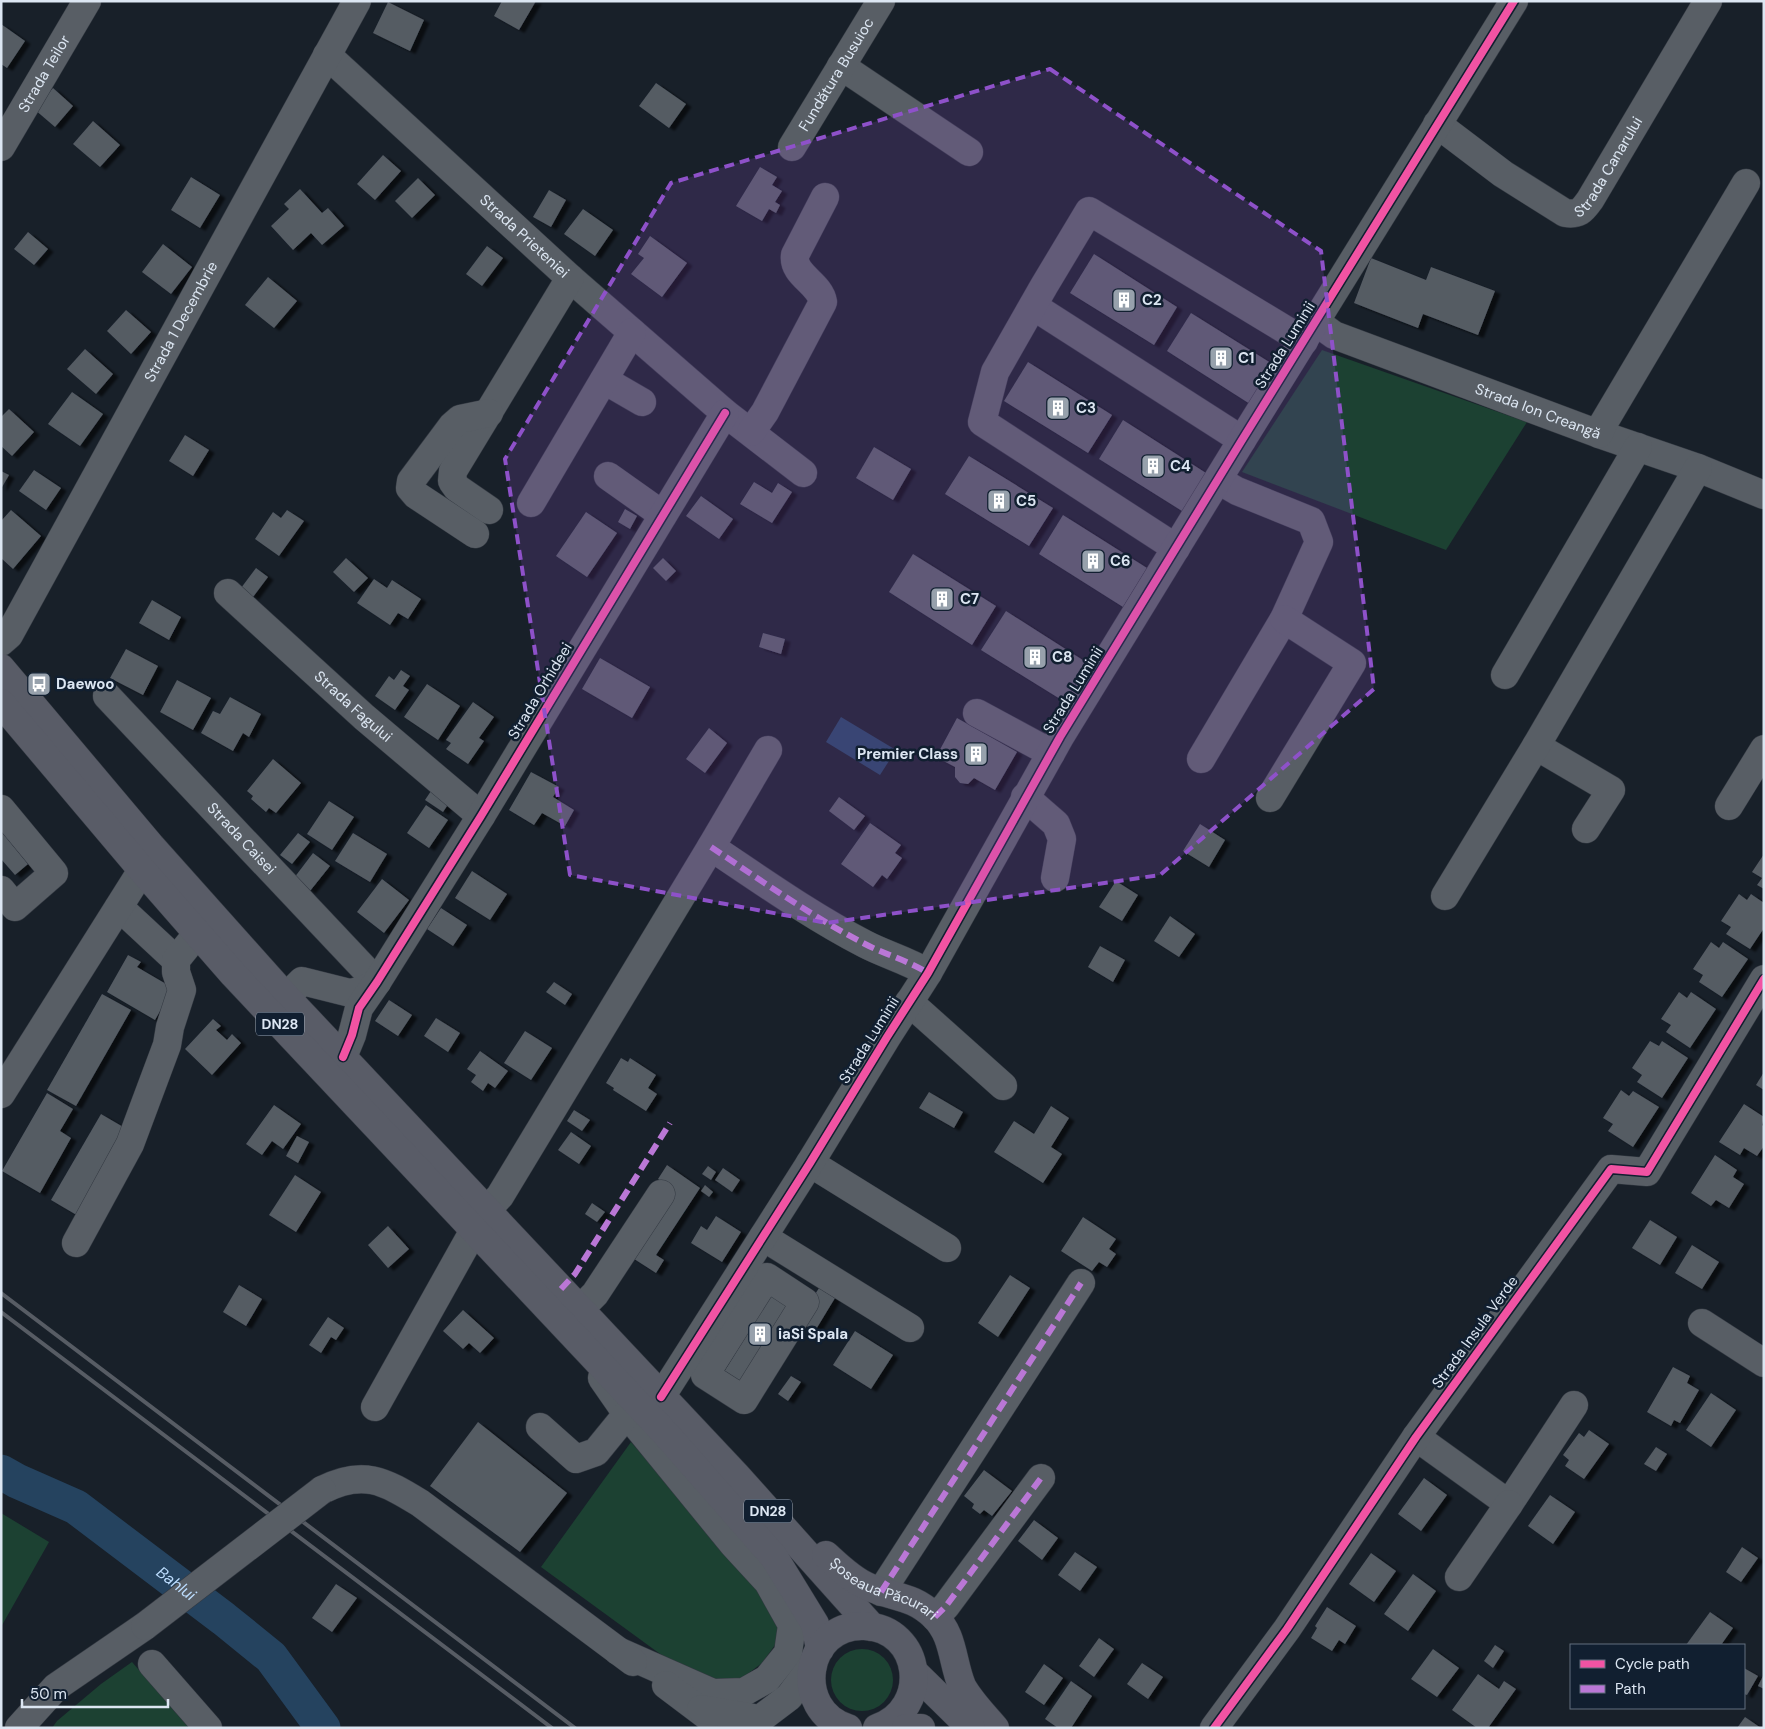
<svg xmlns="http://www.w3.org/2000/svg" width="1765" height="1729" font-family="'DM Sans',sans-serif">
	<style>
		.green { fill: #1c4132 }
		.water { fill: #25435f }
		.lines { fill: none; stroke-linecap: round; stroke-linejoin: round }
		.river { stroke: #25435f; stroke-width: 35 }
		.building { fill: #545b64; filter: url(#shadow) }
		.minor-casing { stroke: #343a43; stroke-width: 29 }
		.highway-casing { stroke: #343a43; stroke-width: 29 }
		.minor { stroke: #585e65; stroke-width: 28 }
		.highway { stroke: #595c67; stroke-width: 28 }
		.rail { stroke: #575c64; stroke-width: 4 }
		.minor-bridge-casing { stroke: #343a43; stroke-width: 29; stroke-linecap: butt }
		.minor-bridge { stroke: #585e65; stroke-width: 28 }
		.quiet { stroke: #ba77d6; stroke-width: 6; stroke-dasharray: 12 6; stroke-linecap: butt }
		.cycleway-casing { stroke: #111f30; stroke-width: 11 }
		.cycleway { stroke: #f153a3; stroke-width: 8 }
		.marked { fill: #8e51c9; fill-opacity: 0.2; stroke: #8e51c9; stroke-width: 4; stroke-dasharray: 10 6; stroke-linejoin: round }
		.labels { text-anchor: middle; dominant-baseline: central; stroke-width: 5; stroke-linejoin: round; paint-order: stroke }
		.shield { fill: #111f30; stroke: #9faab8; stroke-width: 1 }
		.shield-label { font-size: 14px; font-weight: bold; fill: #dce6f2 }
		.street-label { font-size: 15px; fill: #dce6f2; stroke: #111f30 }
		.poi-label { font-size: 15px; font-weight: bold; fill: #dce6f2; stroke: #111f30; text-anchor: start }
		.water-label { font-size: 16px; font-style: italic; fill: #bbdbfc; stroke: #111f30 }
	</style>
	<defs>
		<filter id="shadow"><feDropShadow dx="5.5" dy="3" stdDeviation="1" flood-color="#0009"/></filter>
	</defs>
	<rect width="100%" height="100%" fill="#182029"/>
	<g class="green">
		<path d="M1322 350 1527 422 1446 550 1242 472Z"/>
		<path d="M631 1442 781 1616 783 1627 775 1645 762 1663 745 1676 729 1683 694 1672 667 1659 541 1567Z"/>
		<path d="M1 1513 49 1542 1 1627Z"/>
		<circle cx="862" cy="1680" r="31"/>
		<path d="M132 1662 189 1728H52L57 1721 101 1684Z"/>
	</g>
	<path class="water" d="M841 717 896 750 880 775 826 742Z"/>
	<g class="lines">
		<path class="river" id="s1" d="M1 1472 17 1481 76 1507 224 1619 271 1657 323 1728"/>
	</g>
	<g class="building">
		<path d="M502 1H536L519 30 494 16Z"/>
		<path d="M388 2 424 20 410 51 373 33Z"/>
		<path d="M1 24 25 41 7 68 1 64Z"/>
		<path d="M656 83 686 104 669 128 639 106Z"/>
		<path d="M53 88 73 106 55 127 34 109Z"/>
		<path d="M93 121 120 145 100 167 73 144Z"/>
		<path d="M383 155 401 171 375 200 357 184Z"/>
		<path d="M760 167 777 177 772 185 782 191 775 202 780 205 776 213 769 209 762 221 736 206Z"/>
		<path d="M191 177 220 195 200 228 171 210Z"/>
		<path d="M418 178 435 195 412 218 395 201Z"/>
		<path d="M300 189 322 213 328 208 344 226 322 245 311 233 293 250 271 226 289 209 284 204Z"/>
		<path d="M549 190 566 200 551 227 533 217Z"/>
		<path d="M583 209 613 230 595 256 564 234Z"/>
		<path d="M28 232 48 249 34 265 14 249Z"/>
		<path d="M650 236 687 263 662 297 631 274 644 258 638 254Z"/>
		<path d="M163 244 192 267 171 294 142 272Z"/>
		<path d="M487 246 503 258 482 286 466 274Z"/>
		<path d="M1094 254 1177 307 1154 345 1070 293Z"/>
		<path d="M1371 258 1426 280 1431 267 1495 291 1478 335 1423 314 1418 328 1354 303Z"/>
		<path d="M268 277 297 301 274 328 245 305Z"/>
		<path d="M126 310 151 332 131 354 107 331Z"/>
		<path d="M1191 313 1274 365 1250 404 1167 351Z"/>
		<path d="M85 349 113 374 96 394 67 369Z"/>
		<path d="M1028 362 1112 415 1088 453 1004 401Z"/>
		<path d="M72 392 103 414 80 446 48 424Z"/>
		<path d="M9 409 34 432 12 456 1 446V417Z"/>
		<path d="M1123 420 1206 473 1182 511 1099 459Z"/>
		<path d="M185 435 209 450 193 476 169 461Z"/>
		<path d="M874 447 911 469 893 500 856 478Z"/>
		<path d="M969 456 1053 508 1029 546 945 494Z"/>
		<path d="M34 470 61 488 46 510 19 491Z"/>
		<path d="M1 471 9 475 1 489Z"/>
		<path d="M754 482 772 493 778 483 792 492 772 523 740 504Z"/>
		<path d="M701 496 733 519 719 539 686 516Z"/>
		<path d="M625 509 637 516 630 529 618 522Z"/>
		<path d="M11 510 41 536 13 569 1 558V521Z"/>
		<path d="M287 510 304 521 279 556 255 539 273 512 281 518Z"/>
		<path d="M586 512 617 533 587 577 556 556Z"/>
		<path d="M1063 515 1147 568 1123 607 1039 554Z"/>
		<path d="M913 554 996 606 972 645 889 592Z"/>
		<path d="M346 558 368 578 354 592 333 572Z"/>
		<path d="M663 558 676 571 666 581 653 568Z"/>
		<path d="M256 568 268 577 253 597 241 588Z"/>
		<path d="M374 579 387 588 392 580 421 599 408 619 398 613 390 625 357 603Z"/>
		<path d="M152 600 181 617 169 640 139 623Z"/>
		<path d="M1006 611 1089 664 1065 702 981 650Z"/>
		<path d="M763 633 785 639 781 654 759 647Z"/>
		<path d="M126 649 158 666 143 695 110 678Z"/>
		<path d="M600 658 650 687 632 718 582 689Z"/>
		<path d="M401 670 410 676 403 686 409 690 395 710 375 696 389 676 394 680Z"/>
		<path d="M177 680 211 698 193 730 160 712Z"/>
		<path d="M427 684 460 706 438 740 404 717Z"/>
		<path d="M230 697 261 714 249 737 243 733 233 751 201 733 213 711 220 714Z"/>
		<path d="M473 702 494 717 479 738 484 741 468 764 446 749 451 743 446 740Z"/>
		<path d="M957 718 1017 752 995 790 974 778 968 784 960 783 955 777V767L936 757Z"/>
		<path d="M709 728 727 743 705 773 686 759Z"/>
		<path d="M273 759 301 783 276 813 269 808 266 812 251 799 253 796 247 791Z"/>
		<path d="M531 772 559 787 553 797 574 810 565 826 542 813 534 825 509 810Z"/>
		<path d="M431 791 449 803 443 812 425 800Z"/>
		<path d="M839 797 865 816 854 830 829 811Z"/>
		<path d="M329 801 354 817 332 850 307 834Z"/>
		<path d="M426 805 448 820 429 848 407 833Z"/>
		<path d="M870 823 901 845 895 853 902 858 887 879 882 875 873 887 841 864Z"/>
		<path d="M1200 824 1225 840 1209 867 1183 851Z"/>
		<path d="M1 831 28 864 15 875 1 859Z"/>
		<path d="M298 833 310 842 292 864 280 855Z"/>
		<path d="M353 833 387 854 370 882 335 861Z"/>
		<path d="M313 853 330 866 310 891 294 878Z"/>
		<path d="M1764 854V889L1757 885 1762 878 1752 872Z"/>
		<path d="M472 871 507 894 490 920 455 898Z"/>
		<path d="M382 879 409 900 384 933 357 912Z"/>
		<path d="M1116 881 1138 895 1122 921 1099 907Z"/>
		<path d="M1739 894 1747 900 1751 894 1764 903V928L1750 949 1726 934 1731 927 1721 921Z"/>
		<path d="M441 908 467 925 453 946 427 929Z"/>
		<path d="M1170 916 1195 934 1179 957 1154 941Z"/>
		<path d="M1711 942 1719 948 1723 942 1748 959 1722 997 1699 982 1703 975 1693 969Z"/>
		<path d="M1100 946 1125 960 1113 982 1088 967Z"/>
		<path d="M128 955 141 962 137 967 173 988 155 1020 107 992Z"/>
		<path d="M554 982 572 994 565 1005 546 992Z"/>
		<path d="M1679 992 1687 998 1691 992 1716 1009 1690 1048 1666 1032 1671 1025 1661 1019Z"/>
		<path d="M102 994 131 1010 76 1106 47 1090Z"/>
		<path d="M389 1000 412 1015 398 1036 375 1021Z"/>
		<path d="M436 1018 460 1033 448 1052 424 1036Z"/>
		<path d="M213 1019 221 1026 216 1030 227 1040 232 1034 241 1043 212 1075 185 1049Z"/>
		<path d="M525 1031 552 1048 531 1080 504 1063Z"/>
		<path d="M1650 1041 1659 1046 1662 1041 1688 1058 1662 1098 1637 1082 1642 1075 1632 1068Z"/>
		<path d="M480 1051 508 1071 495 1088 488 1083 483 1091 471 1082 476 1075 467 1069Z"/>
		<path d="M621 1058 628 1062 630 1058 656 1075 648 1088 657 1094 646 1111 613 1090 614 1088 606 1083Z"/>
		<path d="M1764 1072V1090L1756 1085Z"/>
		<path d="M1621 1090 1629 1096 1633 1091 1659 1107 1633 1147 1608 1131 1613 1124 1603 1118Z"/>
		<path d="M929 1092 963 1112 954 1128 919 1108Z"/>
		<path d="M47 1093 73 1109 60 1131 71 1138 40 1193 2 1171Z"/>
		<path d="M1744 1104 1764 1117 1762 1125 1764 1127V1146L1757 1156 1744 1148 1740 1155 1719 1142Z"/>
		<path d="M274 1105 301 1124 283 1149 272 1141 262 1155 246 1144Z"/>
		<path d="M1051 1106 1069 1118 1051 1147 1062 1154 1043 1183 994 1152 1014 1121 1034 1134Z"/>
		<path d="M574 1110 590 1120 582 1131 567 1121Z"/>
		<path d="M101 1114 130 1131 80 1217 51 1200Z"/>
		<path d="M571 1132 591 1146 579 1164 558 1150Z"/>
		<path d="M297 1136 309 1142 298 1163 286 1156Z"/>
		<path d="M1715 1155 1737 1170 1733 1177 1744 1184 1729 1208 1716 1200 1711 1206 1691 1193Z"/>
		<path d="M667 1165 700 1188 656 1255 664 1260 656 1273 628 1255 671 1188 658 1179Z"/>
		<path d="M708 1166 716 1172 711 1180 702 1174Z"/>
		<path d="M723 1168 740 1180 732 1192 715 1180Z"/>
		<path d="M295 1175 321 1192 296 1232 269 1215Z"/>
		<path d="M705 1185 713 1192 709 1197 701 1191Z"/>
		<path d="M592 1203 605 1212 597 1222 585 1214Z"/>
		<path d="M716 1216 741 1232 722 1262 691 1243 701 1226 707 1230Z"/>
		<path d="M1083 1217 1116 1239 1109 1249 1116 1254 1107 1267 1099 1262 1092 1271 1061 1251Z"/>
		<path d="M1650 1220 1677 1237 1660 1265 1632 1248Z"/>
		<path d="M388 1226 409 1249 388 1268 368 1245Z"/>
		<path d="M1692 1245 1719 1262 1702 1289 1675 1273Z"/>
		<path d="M1010 1275 1030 1288 998 1337 978 1323Z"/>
		<path d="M780 1281 799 1294 740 1387 722 1375Z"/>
		<path d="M239 1285 262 1299 246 1326 223 1312Z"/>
		<path d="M819 1288 835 1298 815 1331 798 1321Z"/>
		<path d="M463 1310 494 1338 480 1353 469 1343 463 1349 443 1331Z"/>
		<path d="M328 1317 344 1328 336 1340 331 1337 321 1353 309 1345Z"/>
		<path d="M855 1331 893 1355 871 1389 833 1365Z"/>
		<path d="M1673 1367 1690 1376 1687 1383 1699 1390 1680 1423 1674 1420 1671 1426 1647 1412Z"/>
		<path d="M791 1376 801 1382 788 1401 778 1394Z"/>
		<path d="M1711 1393 1736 1410 1711 1447 1686 1430Z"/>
		<path d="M478 1422 567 1493 520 1552 430 1486Z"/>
		<path d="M1589 1430 1609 1444 1584 1479 1565 1466 1569 1460 1563 1455 1579 1433 1584 1437Z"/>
		<path d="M1656 1447 1667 1454 1656 1471 1644 1464Z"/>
		<path d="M984 1470 1012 1491 992 1516 984 1510 980 1514 972 1508 974 1504 964 1496Z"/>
		<path d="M1424 1478 1447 1495 1421 1531 1398 1514Z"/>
		<path d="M1550 1495 1575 1512 1553 1544 1528 1526Z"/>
		<path d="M1034 1520 1058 1538 1042 1560 1018 1541Z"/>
		<path d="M1742 1547 1758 1558 1741 1582 1726 1572Z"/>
		<path d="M1075 1552 1097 1567 1080 1591 1058 1575Z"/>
		<path d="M1371 1553 1396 1571 1374 1602 1349 1584Z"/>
		<path d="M1413 1574 1436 1591 1408 1631 1384 1614Z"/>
		<path d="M336 1584 357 1598 332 1632 312 1618Z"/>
		<path d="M1327 1607 1356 1626 1345 1644 1339 1640 1332 1651 1311 1638 1317 1628 1315 1626Z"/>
		<path d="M1710 1612 1733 1628 1721 1645H1686Z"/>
		<path d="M1099 1638 1114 1649 1094 1677 1079 1666Z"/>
		<path d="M1495 1645 1504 1651 1493 1668 1484 1661Z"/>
		<path d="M1433 1649 1459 1668 1437 1697 1411 1679Z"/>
		<path d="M1142 1663 1163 1677 1148 1699 1127 1684Z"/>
		<path d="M1044 1664 1063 1678 1044 1705 1025 1692Z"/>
		<path d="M1744 1668 1758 1676 1747 1695 1744 1694Z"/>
		<path d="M1478 1674 1499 1689 1504 1681 1516 1689 1488 1728H1477L1452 1710Z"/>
		<path d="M1764 1674V1689L1758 1686Z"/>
		<path d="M1071 1681 1092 1696 1071 1728H1058L1045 1719Z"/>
		<path d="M1745 1717 1761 1728H1737Z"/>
	</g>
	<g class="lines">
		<g class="minor-casing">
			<g id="minor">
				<path id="s2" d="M327 55 570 278 725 413 803 473"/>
				<path d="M841 66 969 152"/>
				<path id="s3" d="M1437 124 1503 174 1565 213C1579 215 1582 211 1590 200L1708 1"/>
				<path id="s4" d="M1 147 87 1"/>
				<path id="s5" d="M792 147 881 1"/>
				<path d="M1033 306 1242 440"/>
				<path id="s6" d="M1316 322 1334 335 1599 434 1698 468 1764 495"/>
				<path d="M604 380 642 402"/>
				<path d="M751 432 765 412 823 302C820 283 792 275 795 255L825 197"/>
				<path d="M1599 434 1603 424 1746 183"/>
				<path d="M608 476 663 515"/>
				<path d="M531 503 632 332"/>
				<path d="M489 510 457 488 452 481 453 471 570 278"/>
				<path d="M475 534 416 495 410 488 411 481 452 426 460 419 489 413"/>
				<path d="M1176 548 982 422 995 372 1044 286 1089 211 1304 341"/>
				<path id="s7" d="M228 593 364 717 481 816"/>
				<path id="s8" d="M1 642 9 635 357 1"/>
				<path d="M1505 675 1638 447"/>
				<path id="s9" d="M107 696 377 982"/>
				<path d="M977 713 1051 753"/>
				<path d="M1536 746 1611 790 1586 829"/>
				<path d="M1201 759 1284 619 1319 542 1311 521 1237 491 1218 480"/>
				<path d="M1025 797 1056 824 1062 839 1055 878"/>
				<path d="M1270 798 1352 663 1284 619"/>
				<path d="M1729 806 1764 749"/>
				<path d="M1 809 54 873 15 907 1 890"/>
				<path d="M711 847C762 881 811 916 865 944 886 955 907 960 928 973"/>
				<path d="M1445 896 1536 746 1698 468"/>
				<path d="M119 907 176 960"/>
				<path d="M286 997 302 981 350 993 364 990 377 982"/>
				<path d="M909 1002 1003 1086"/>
				<path d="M343 1057 352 1035 359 1008 377 982 481 816 725 413"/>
				<path d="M1 1094 142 870"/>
				<path d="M810 1163 947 1248"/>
				<path d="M487 1210 500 1196 711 847 768 750"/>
				<path d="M763 1237 910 1328"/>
				<path d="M76 1243 130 1144 167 1045 170 1027 182 990 176 972V960L197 934"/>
				<path d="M767 1277 805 1302 744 1400 705 1375Z"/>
				<path d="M580 1309 595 1294 661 1194"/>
				<path d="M1702 1323 1764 1363"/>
				<path d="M602 1378 627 1414 733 1544 768 1582 792 1625 788 1653 767 1679 744 1692 713 1693 618 1651"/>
				<path d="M661 1397 810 1163 887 1037 928 973 1060 737 1242 440 1514 1"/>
				<path d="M375 1407 474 1230"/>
				<path d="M540 1427 576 1459 596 1452 627 1414"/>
				<path d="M1416 1437 1509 1504 1574 1405"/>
				<path d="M322 1490C363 1469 384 1481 420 1503L633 1662"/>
				<path d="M1459 1577 1509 1504"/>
				<path d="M881 1592 1081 1283"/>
				<path d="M935 1617 946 1606 1041 1478"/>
				<path d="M152 1664 208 1728"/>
				<path d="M666 1685 723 1728"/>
				<path d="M701 1709 760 1719 789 1697 812 1666"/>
				<path d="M19 1728 56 1687 145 1626"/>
				<path d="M1214 1728 1287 1629 1416 1437 1611 1169 1647 1172 1764 979"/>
			</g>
		</g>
		<g class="highway-casing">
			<g id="highway">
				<path d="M1 668 151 846 286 997 736 1475 872 1627"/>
				<path d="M1 703 142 870 233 974 666 1434 774 1557 815 1624 820 1649"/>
				<path id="s10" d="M826 1555C838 1566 853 1581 869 1587 894 1598 912 1595 934 1616 954 1635 952 1662 962 1686 970 1701 984 1715 995 1728"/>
				<path d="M914 1672 971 1728"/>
				<path d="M848 1728C791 1710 804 1624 864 1626 923 1628 932 1709 877 1728"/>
				<path d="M906 1728H921"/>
			</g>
		</g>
		<use href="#minor" class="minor"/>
		<use href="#highway" class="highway"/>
		<g class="rail">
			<path d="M1 1293 575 1728"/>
			<path d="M1 1312 552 1728"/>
		</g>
		<g class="minor-bridge-casing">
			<path id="minor-bridge" d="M145 1626 322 1490"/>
		</g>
		<use href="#minor-bridge" class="minor-bridge"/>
		<g class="quiet">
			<path d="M711 847C762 881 811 916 865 944 886 955 907 960 928 973"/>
			<path d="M561 1289 575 1274 670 1123"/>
			<path d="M881 1592 1081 1283"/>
			<path d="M935 1617 946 1606 1041 1478"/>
		</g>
		<g class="cycleway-casing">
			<g id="cycleway">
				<path d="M343 1057 352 1035 359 1008 377 982 481 816 725 413"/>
				<path d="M661 1397 810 1163 887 1037 928 973 1060 737 1242 440 1514 1"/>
				<path d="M1214 1728 1287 1629 1416 1437 1611 1169 1647 1172 1764 979"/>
			</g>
		</g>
		<use href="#cycleway" class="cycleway"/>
	</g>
	<path class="marked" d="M1050 69 1321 251 1374 689 1160 875 827 923 570 875 505 459 671 183Z"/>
	<defs>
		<g id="building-square" transform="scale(1.25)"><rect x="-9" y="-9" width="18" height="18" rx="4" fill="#97a1ac" stroke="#111f30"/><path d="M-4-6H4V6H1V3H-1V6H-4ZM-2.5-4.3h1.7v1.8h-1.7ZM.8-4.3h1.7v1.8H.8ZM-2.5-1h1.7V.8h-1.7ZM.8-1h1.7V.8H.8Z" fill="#fff"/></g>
		<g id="bus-square" transform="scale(1.25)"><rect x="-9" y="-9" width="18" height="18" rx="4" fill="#97a1ac" stroke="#111f30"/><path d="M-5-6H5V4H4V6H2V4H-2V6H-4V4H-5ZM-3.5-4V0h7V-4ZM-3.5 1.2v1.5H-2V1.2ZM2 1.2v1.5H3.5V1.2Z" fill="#fff"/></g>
	</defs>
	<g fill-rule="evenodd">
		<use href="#building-square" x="1124" y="300"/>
		<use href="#building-square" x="1221" y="358"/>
		<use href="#building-square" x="1058" y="408"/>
		<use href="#building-square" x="1153" y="466"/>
		<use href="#building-square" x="999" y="501"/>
		<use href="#building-square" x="1093" y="561"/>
		<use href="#building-square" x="942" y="599"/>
		<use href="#building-square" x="1035" y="657"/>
		<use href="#bus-square" x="39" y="684"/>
		<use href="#building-square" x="976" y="754"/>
		<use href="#building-square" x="760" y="1334"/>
	</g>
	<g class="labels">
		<g class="shield">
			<rect x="256" y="1012.5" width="48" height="23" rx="4"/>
			<rect x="744" y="1499.5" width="48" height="23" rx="4"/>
		</g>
		<g class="shield-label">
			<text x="280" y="1024">DN28</text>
			<text x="768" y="1511">DN28</text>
		</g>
		<g class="street-label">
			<text stroke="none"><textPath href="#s4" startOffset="85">Strada Teilor</textPath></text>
			<text stroke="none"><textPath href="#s5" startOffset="85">Fundătura Busuioc</textPath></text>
			<text stroke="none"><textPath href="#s3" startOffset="224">Strada Canarului</textPath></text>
			<text stroke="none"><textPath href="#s2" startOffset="268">Strada Prieteniei</textPath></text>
			<text stroke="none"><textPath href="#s8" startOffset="368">Strada 1 Decembrie</textPath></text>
			<text transform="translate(1285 345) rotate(-58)">Strada Luminii</text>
			<text stroke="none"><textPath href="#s6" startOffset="240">Strada Ion Creangă</textPath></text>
			<text transform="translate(1073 690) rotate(-58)">Strada Luminii</text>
			<text transform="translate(540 691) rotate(-59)">Strada Orhideei</text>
			<text stroke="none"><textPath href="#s7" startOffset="169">Strada Fagului</textPath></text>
			<text stroke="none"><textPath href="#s9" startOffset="196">Strada Caisei</textPath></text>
			<text transform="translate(869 1040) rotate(-58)">Strada Luminii</text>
			<text transform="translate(1475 1332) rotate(-54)">Strada Insula Verde</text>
			<text stroke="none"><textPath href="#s10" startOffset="68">Șoseaua Păcurari</textPath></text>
		</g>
		<g class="poi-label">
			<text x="1142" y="300">C2</text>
			<text x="1238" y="358">C1</text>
			<text x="1076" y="408">C3</text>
			<text x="1170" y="466">C4</text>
			<text x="1016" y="501">C5</text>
			<text x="1110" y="561">C6</text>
			<text x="960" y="599">C7</text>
			<text x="1052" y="657">C8</text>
			<text x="56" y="684">Daewoo</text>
			<text x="958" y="754" text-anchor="end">Premier Class</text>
			<text x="778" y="1334">iaSi Spala</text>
		</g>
		<g class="water-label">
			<text stroke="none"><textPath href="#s1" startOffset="209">Bahlui</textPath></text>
		</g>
	</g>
	<rect width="1765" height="1729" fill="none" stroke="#dce6f2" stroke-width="5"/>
	<rect x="1570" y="1644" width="175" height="65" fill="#111f30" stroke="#626f7e"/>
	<rect x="1580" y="1660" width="25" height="8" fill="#f153a3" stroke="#626f7e"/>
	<text x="1615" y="1669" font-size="15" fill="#dce6f2">Cycle path</text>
	<rect x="1580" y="1685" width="25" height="8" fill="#ba77d6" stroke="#626f7e"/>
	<text x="1615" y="1694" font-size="15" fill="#dce6f2">Path</text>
	<path d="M22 1699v8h146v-8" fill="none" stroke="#dce6f2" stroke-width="2.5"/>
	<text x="30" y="1699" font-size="15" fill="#dce6f2" stroke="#111f30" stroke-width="4" paint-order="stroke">50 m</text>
</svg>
